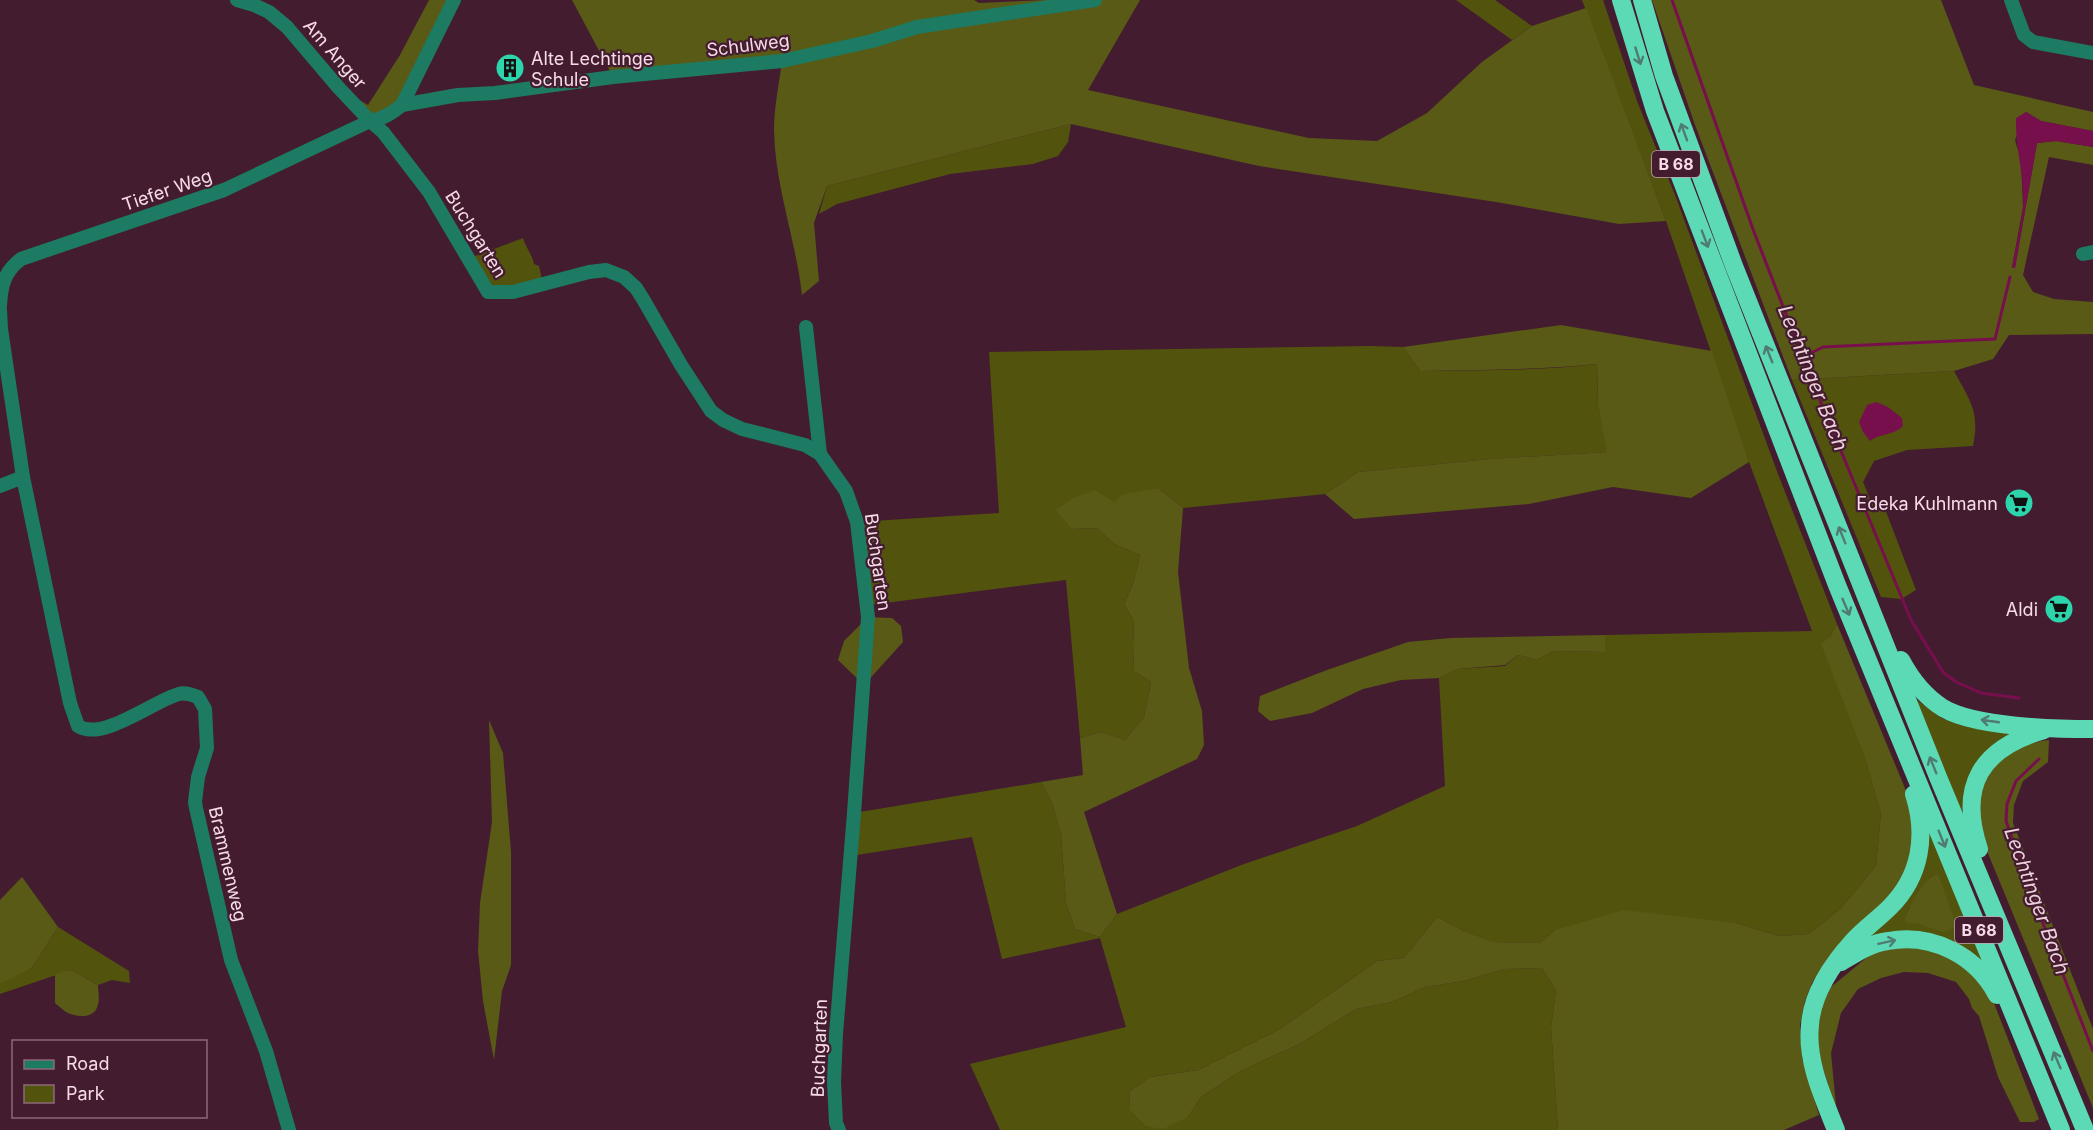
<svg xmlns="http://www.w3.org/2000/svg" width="2093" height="1130" font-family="Inter,sans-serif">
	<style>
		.green { fill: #52540d }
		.forest { fill: #585a15 }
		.water { fill: #780f4d }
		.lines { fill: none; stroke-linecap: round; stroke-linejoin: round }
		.stream { stroke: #780f4d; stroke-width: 3 }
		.minor { stroke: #1d7b63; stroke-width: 14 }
		.highway { stroke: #5cdab5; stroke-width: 18 }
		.oneway { stroke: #507b72 }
		.labels { text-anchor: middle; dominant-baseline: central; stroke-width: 4.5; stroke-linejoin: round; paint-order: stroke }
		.shield { fill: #441c30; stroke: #c1a2b0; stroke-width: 1.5 }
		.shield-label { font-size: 16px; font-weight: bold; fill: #f7dbe7 }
		.street-label { font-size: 18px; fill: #f7dbe7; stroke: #441c30 }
		.poi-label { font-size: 18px; fill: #f7dbe7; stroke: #441c30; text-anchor: end }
		.water-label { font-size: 20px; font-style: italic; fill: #eed1dd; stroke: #441c30 }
	</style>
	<rect width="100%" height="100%" fill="#441c30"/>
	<g class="green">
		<path d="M1456 0H1495L1532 26 1512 40Z"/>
		<path d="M1582 0H1603L1637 101 1675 195 1778 474 1837 624 1830 637 1881 813 1876 866 1841 908 1809 934 1779 936 1736 923 1555 930 1540 943 1492 942 1462 930 1437 917 1404 958 1377 961 1280 1029 1198 1070 1150 1077 1130 1091 1129 1109 1188 1117 1201 1097 1239 1072 1301 1043 1356 1009 1392 1002 1425 987 1464 981 1504 969 1542 968 1556 991 1551 1027 1558 1130H1000L970 1064 1126 1027 1100 938 1002 959 972 837 850 856 854 813 1041 782 1052 803 1061 835 1066 903 1075 929 1100 937 1117 914 1244 864 1357 826 1445 786 1439 678 1458 669 1505 666 1518 655 1537 660 1554 651 1604 652 1605 635 1812 631 1749 462 1666 221Z"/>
		<path d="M1071 124 1068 142 1058 156 1033 164 950 174 837 204 819 214 827 186Z"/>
		<path d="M523 238C526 248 532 254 534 264L539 266 543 284 488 292 467 259Z"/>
		<path d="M1370 346 1403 347 1420 371C1479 370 1538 371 1597 364L1598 406 1608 452 1489 459 1358 472 1325 494 1183 508 1158 488 1114 502 1071 499 1057 510 1071 529 1097 528 1114 544 1140 555 1134 581 1124 604 1134 621 1133 646 1134 671 1151 682 1144 717 1125 740 1102 732 1080 738 1066 580 869 605 857 522 999 513 989 352Z"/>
		<path d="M1954 371C1970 401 1980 411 1973 446L1907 450 1874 461 1863 482 1871 501 1885 509 1916 590 1901 599 1881 597 1792 380Z"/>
		<path d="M1914 698 1943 719 1971 725 2015 732C1979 749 1965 774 1962 812Z"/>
		<path d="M1928 828 1984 964 1867 939Z"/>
		<path d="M58 927 129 971 130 983 112 980 98 985 71 970 0 994V982L32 968Z"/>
	</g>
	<g class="forest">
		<path d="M429 0H454L402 105 370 121 338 87 368 105 400 55Z"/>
		<path d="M572 0H974L979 3 1045 0H1140L1088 90 1309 138 1377 141 1427 113 1482 62 1532 26 1586 8 1666 221 1619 224 1496 202 1259 166 1071 124 827 186 814 223 819 281 802 295C796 240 775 187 774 130 774 108 779 84 782 61L613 77Z"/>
		<path d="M1652 0H1941L1974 85 2093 112V131L2041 121 2026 112 2015 140 2021 161 2023 207 2012 267 2015 268 2037 143 2056 141 2093 147V165L2049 157 2023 275 2033 292 2054 299 2093 302V334L2009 335 1993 359 1954 371 1792 380 1695 125Z"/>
		<path d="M1561 325 1712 351 1749 462 1691 498 1613 487 1529 504 1354 519 1325 494 1358 472 1489 459 1607 452 1598 406 1597 364C1538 370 1479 370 1420 371L1403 347Z"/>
		<path d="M1158 488 1183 508 1178 572 1189 668 1202 711 1204 745 1197 759 1084 812 1117 914 1100 937 1075 929 1066 903 1061 835 1052 803 1041 782 1083 775 1080 738 1102 732 1125 740 1144 717 1151 682 1134 671 1133 646 1134 621 1124 604 1134 581 1140 555 1114 544 1097 528 1071 529 1056 510 1071 499 1095 490 1114 502 1123 494Z"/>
		<path d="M868 617 892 618 901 626 903 642 864 685 838 660 844 641Z"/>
		<path d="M1837 624 1909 798 1914 840 1906 874 1878 910 1829 956 1812 983 1805 1001 1800 1025 1802 1058 1819 1115 1784 1130H1558L1551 1027 1556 991 1542 968 1504 969 1464 981 1425 987 1392 1002 1356 1009 1301 1043 1239 1072 1201 1097 1188 1117 1163 1129 1146 1126 1129 1109 1130 1091 1150 1077 1198 1070 1280 1029 1377 961 1404 958 1437 917 1462 930 1493 942 1540 943 1555 930 1624 910 1736 923 1779 936 1809 934 1841 908 1876 866 1881 813 1864 755 1821 644 1830 637Z"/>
		<path d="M1605 635V652L1554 651 1537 660 1518 655 1505 665 1458 669 1439 678 1401 680 1363 689 1312 713 1270 721 1258 711 1260 696 1327 670 1408 642 1450 638Z"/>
		<path d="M489 720 503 753 511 852V965L502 991 494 1060 483 1001 478 951 480 903 492 822Z"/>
		<path d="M2049 740 2048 762 2023 781 2014 805 2013 823 2093 1029V1108L1980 834C1970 782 1997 746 2049 740Z"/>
		<path d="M1938 874 1957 927 1943 932 1919 924 1905 922C1907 909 1924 877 1938 874Z"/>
		<path d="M22 877 58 927 32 968 0 984V900Z"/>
		<path d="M1906 945 1945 955 1971 972 1994 1003 2039 1119 2034 1122H2020L1998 1077 1979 1016 1972 1008 1969 999 1956 982 1928 973 1904 972 1881 978 1858 989 1841 1013 1831 1053 1836 1106H1835L1821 1062 1816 1033 1820 1009 1831 987 1871 954Z"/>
		<path d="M71 970 98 985C98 991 100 998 98 1004 96 1019 77 1018 66 1012 63 1010 59 1006 55 1003V974Z"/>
	</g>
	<g class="water">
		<path d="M2026 112 2041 121 2093 131V147L2056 141 2037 143 2015 268H2012C2015 248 2021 227 2023 207 2025 177 2015 148 2016 118Z"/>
		<path d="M1876 402 1888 407 1902 418 1903 426C1893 436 1880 433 1870 441L1863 432 1859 422 1867 405Z"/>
	</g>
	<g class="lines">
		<g class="stream">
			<path d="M1672 0 1754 232 1812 381 1911 620 1943 672 1956 682 1981 693 2019 698"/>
			<path d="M1803 357 1823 347 1995 339 2010 277"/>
			<path d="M2039 759 2016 781 2007 804 2006 821 2035 903 2093 1051"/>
		</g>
		<g class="minor">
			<path d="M237 0 254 5 269 12 287 27 338 87 370 121 383 132 429 192 488 292H513L589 272 606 270 624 277 636 288 643 299 681 365 711 411 723 420 742 429 805 445 820 454 846 491 857 522 868 617 854 813 836 1034 834 1082 836 1123 839 1130"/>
			<path d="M2011 0 2024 35 2033 42 2093 53"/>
			<path d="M402 105 458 95 495 93 613 77 782 61 872 41 917 27 1095 0"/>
			<path d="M2083 254 2093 252"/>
			<path d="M0 306C1 286 4 272 21 259L224 190 370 121C383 119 392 113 402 105L454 0"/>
			<path d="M0 310 1 329 23 477 70 703 78 726C102 742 155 700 179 694 185 692 192 695 198 697L205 709 207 748 198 777 195 802 196 808 231 960 266 1051 289 1130"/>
			<path d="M806 327 820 454"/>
			<path d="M0 486 23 477"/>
		</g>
		<g class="highway">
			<path d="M1621 0 1655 111 1837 585 2061 1130"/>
			<path d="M1642 0 1664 76 1734 266 1938 777 2085 1130"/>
			<path d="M1901 660C1911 679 1924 696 1943 708 1975 727 2055 729 2093 729"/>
			<path d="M1979 849C1958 786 1981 748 2044 730"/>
			<path d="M1841 962C1856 953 1871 943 1888 941 1932 933 1976 955 1997 995"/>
			<path d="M1836 1130C1823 1097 1806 1061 1810 1025 1812 994 1833 963 1853 941 1864 929 1878 919 1890 907 1921 876 1927 835 1914 794"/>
		</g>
	</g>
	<defs><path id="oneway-shaft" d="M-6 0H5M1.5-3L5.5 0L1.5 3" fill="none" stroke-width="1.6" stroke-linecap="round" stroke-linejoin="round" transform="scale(1.5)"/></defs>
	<g class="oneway">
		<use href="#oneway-shaft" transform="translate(1638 56) rotate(73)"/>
		<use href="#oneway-shaft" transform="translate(1684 132) rotate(-110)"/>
		<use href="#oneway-shaft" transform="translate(1705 239) rotate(69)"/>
		<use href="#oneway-shaft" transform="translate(1769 354) rotate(-112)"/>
		<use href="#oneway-shaft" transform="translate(1842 535) rotate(-112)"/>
		<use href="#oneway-shaft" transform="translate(1846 607) rotate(67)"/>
		<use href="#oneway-shaft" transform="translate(1990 721) rotate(-172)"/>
		<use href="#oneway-shaft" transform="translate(1933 765) rotate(-112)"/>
		<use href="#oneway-shaft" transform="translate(1942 839) rotate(68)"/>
		<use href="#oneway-shaft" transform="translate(1887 942) rotate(-12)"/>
		<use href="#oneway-shaft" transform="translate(2057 1060) rotate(-113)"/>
	</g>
	<defs>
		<g id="building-disc" transform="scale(1.5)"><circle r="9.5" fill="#2cd5ab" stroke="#441c30"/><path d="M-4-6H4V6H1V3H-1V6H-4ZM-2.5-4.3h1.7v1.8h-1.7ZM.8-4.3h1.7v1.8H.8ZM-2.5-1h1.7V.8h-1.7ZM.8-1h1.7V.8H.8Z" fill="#111"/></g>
		<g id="supermarket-disc" transform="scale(1.5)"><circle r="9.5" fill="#2cd5ab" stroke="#441c30"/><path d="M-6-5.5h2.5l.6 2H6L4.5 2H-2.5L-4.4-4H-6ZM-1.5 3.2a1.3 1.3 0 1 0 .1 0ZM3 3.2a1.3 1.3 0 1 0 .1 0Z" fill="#111"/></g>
	</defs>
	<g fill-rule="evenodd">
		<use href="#building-disc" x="510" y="68"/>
		<use href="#supermarket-disc" x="2019" y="503"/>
		<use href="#supermarket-disc" x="2059" y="609"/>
	</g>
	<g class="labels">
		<g class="shield">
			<rect x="1652" y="151" width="48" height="26" rx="4.5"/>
			<rect x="1955" y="917" width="48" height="26" rx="4.5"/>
		</g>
		<g class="shield-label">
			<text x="1676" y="164">B 68</text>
			<text x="1979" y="930">B 68</text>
		</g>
		<g class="street-label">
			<text transform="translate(748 45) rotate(-7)">Schulweg</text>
			<text transform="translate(335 54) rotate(49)">Am Anger</text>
			<text transform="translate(167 190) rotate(-19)">Tiefer Weg</text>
			<text transform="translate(476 234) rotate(58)">Buchgarten</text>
			<text transform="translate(878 562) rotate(82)">Buchgarten</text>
			<text transform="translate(228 864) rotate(77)">Brammenweg</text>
			<text transform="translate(819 1048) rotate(-88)">Buchgarten</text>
		</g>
		<g class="poi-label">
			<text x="531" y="58" text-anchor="start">Alte Lechtinge<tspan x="531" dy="21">Schule</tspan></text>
			<text x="1998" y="503">Edeka Kuhlmann</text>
			<text x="2038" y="609">Aldi</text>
		</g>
		<g class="water-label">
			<text transform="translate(1813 378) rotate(68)">Lechtinger Bach</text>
			<text transform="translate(2037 901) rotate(70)">Lechtinger Bach</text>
		</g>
	</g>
	<rect x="12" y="1040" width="195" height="78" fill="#441c30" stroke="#8c6879" stroke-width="1.5"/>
	<rect x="24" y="1060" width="30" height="9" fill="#1d7b63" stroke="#8c6879" stroke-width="1.5"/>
	<text x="66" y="1070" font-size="18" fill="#f7dbe7">Road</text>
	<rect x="24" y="1085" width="30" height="18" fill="#52540d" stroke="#8c6879" stroke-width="1.5"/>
	<text x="66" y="1100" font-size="18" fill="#f7dbe7">Park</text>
</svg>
